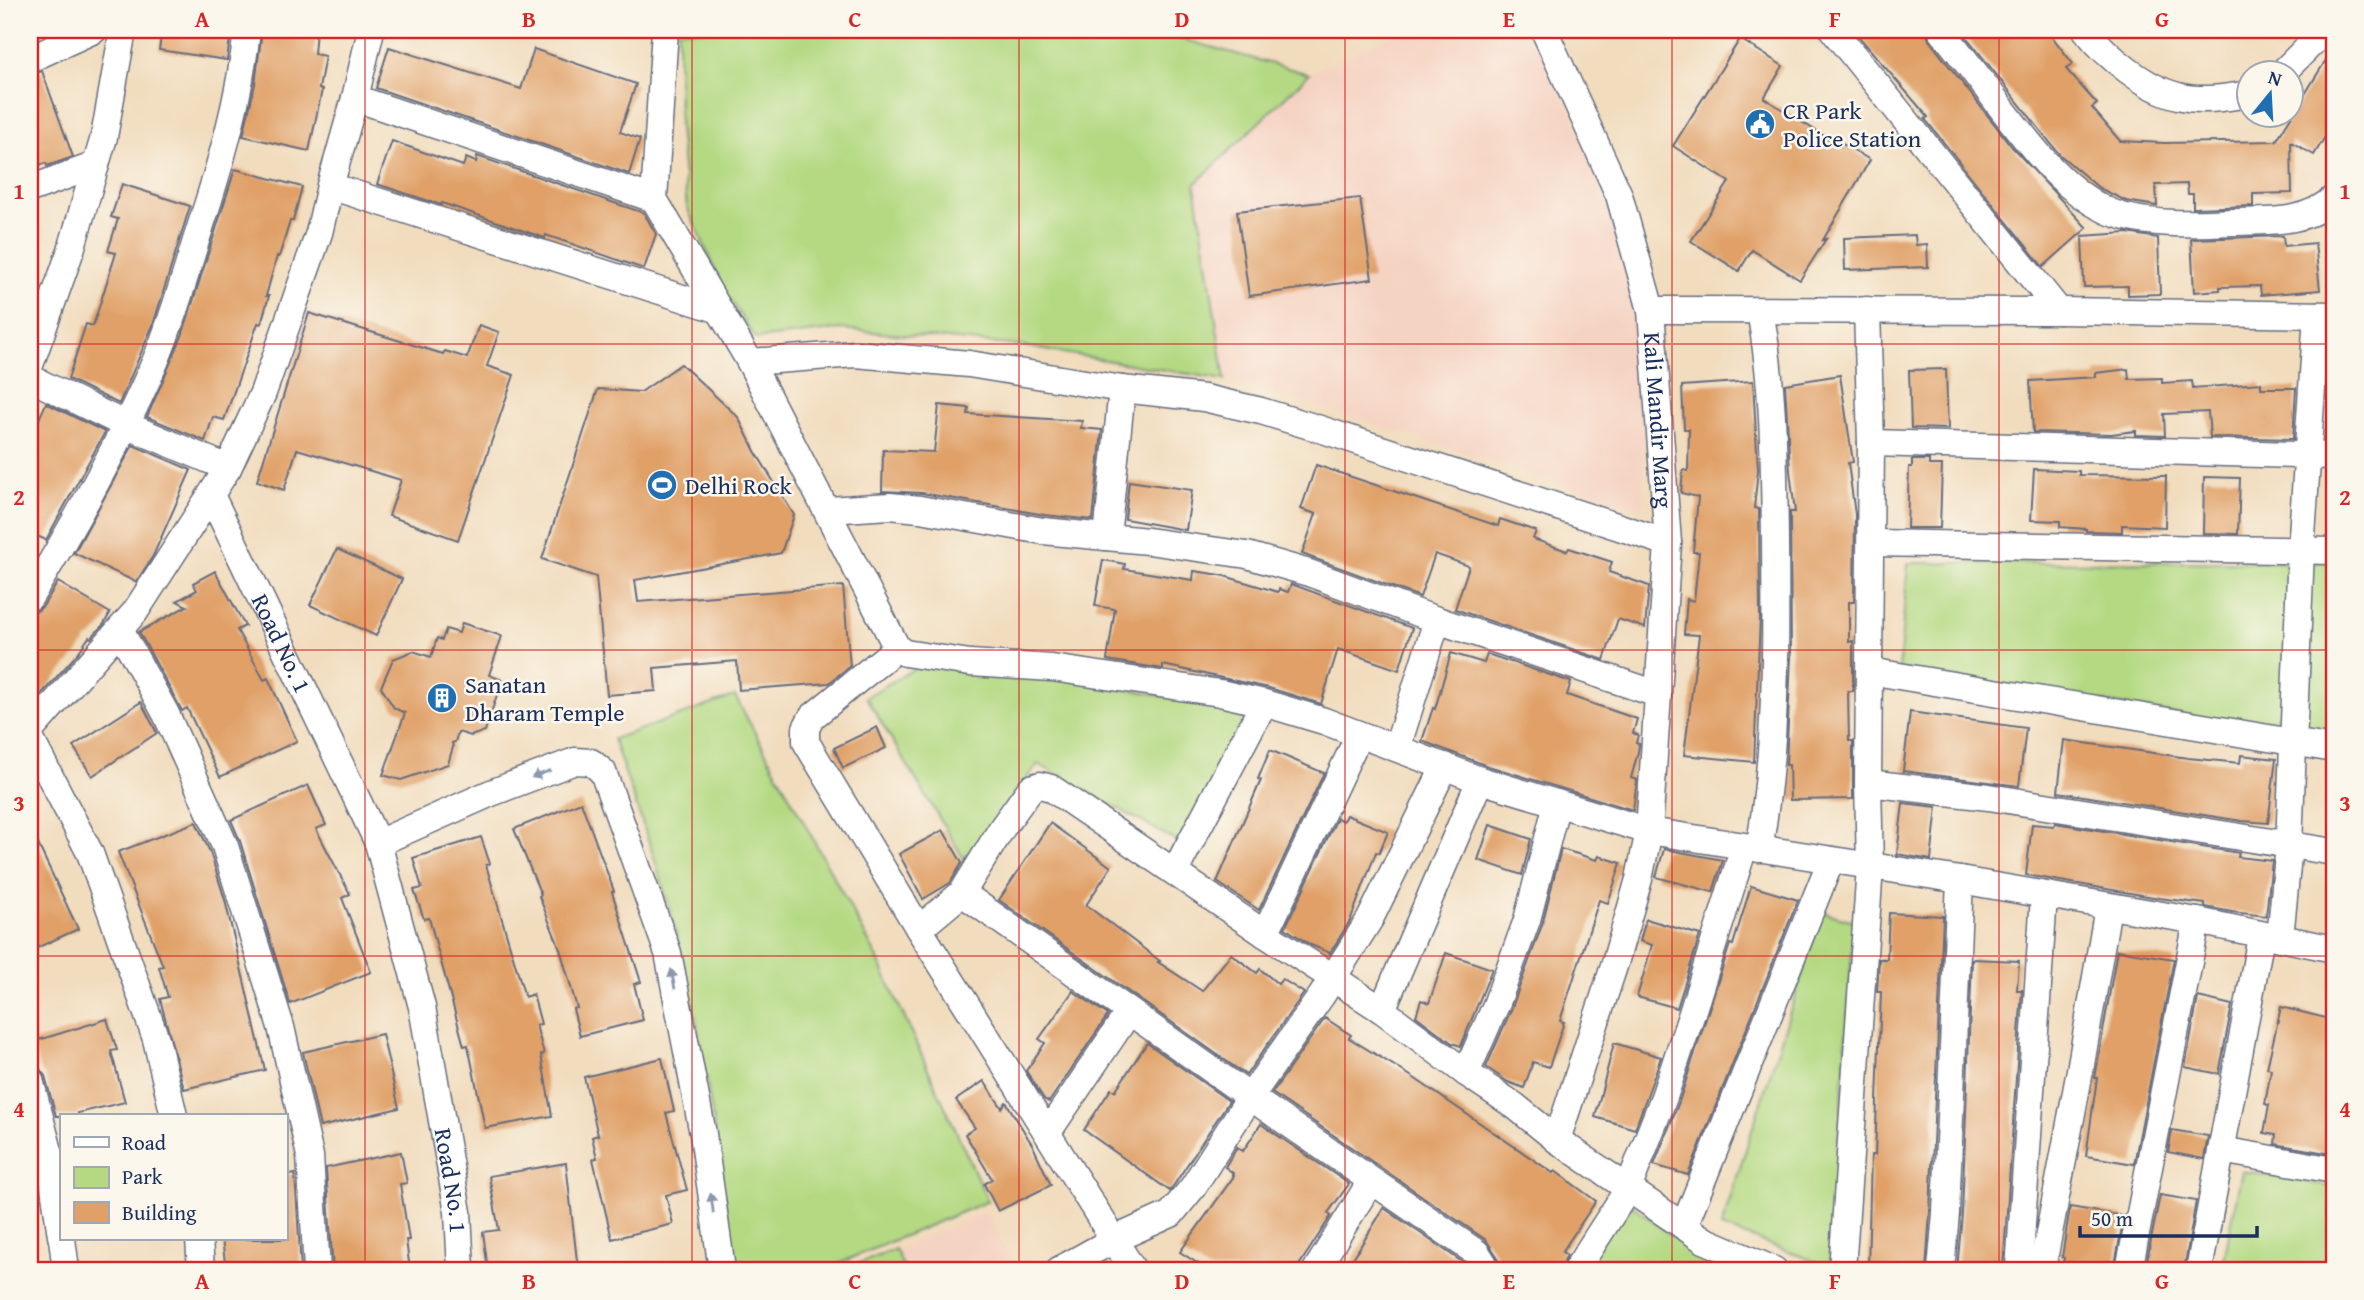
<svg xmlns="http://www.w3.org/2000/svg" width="2364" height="1300" font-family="'Gentium Book Plus',serif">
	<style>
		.built { fill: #f5d3c2 }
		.green { fill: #b4d982; stroke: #688470; stroke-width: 2 }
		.building { fill: #e0a067 }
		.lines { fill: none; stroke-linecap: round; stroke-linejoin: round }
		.minor-casing { stroke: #666c7f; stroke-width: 29 }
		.minor { stroke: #fff; stroke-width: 26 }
		.oneway { fill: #8d97ae }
		.grid { fill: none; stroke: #d62828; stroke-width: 2; stroke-opacity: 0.55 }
		.labels { text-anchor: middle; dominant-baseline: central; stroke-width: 5; stroke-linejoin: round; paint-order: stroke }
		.poi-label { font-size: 24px; fill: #1b2f5e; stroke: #fbf7ec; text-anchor: start }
		.street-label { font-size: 24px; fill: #1b2f5e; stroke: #fbf7ec }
		.neatline { fill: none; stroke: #d62828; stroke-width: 2.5 }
		.grid-label { font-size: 23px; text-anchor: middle; font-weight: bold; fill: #d62828 }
	</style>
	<rect width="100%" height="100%" fill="#fbf7ec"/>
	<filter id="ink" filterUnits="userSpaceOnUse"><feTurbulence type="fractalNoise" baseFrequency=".0143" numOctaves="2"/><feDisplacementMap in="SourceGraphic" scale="14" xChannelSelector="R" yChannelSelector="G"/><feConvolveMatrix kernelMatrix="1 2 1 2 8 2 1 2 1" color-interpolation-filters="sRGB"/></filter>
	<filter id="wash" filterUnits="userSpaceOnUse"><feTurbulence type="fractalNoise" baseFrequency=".00686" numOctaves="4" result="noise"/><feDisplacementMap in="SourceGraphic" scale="28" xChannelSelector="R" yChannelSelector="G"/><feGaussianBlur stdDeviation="1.57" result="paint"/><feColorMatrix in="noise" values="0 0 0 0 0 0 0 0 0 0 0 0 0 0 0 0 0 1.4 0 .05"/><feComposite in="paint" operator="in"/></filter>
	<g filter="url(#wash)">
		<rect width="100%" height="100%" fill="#f1dcbd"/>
		<g class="built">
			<path d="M1403 30H1534L1613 209 1644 350 1643 510 1294 399 1225 380 1195 184 1309 74Z"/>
			<path d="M987 1211 1016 1270H845Z"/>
		</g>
		<g class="green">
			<path d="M678 30H1149L1309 74 1195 184 1225 380 1021 346 841 329 756 339 726 294 687 207 679 127Z"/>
			<path d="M2334 562V740L1899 669 1908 563Z"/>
			<path d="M922 664 1086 681 1251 713 1184 845 1038 764 964 859 866 697Z"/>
			<path d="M735 696 875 953 988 1201 823 1270H734C719 1165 707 1060 682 956 665 883 638 810 613 739Z"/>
			<path d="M1822 912 1854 921 1831 1267 1721 1227Z"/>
			<path d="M2242 1171 2334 1187V1270H2222Z"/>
			<path d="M1631 1204 1713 1268 1712 1270H1576Z"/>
			<path d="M895 1249 905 1270H843Z"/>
		</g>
		<g id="blocks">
			<g class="building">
				<path d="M162 30H231L227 60 159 50Z"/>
				<path d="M262 30H316L314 54 325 56 319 89 322 90 309 151 243 136 255 84Z"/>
				<path d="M1853 30H1926L1929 40 2013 148 2087 228 2043 267 1925 119 1928 117Z"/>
				<path d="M1961 30H2047L2073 64 2066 69 2097 104 2092 108 2120 141 2165 143 2276 141 2334 47V122L2314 155 2291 142 2292 193 2253 194V206L2193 208V194H2188L2187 184 2156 185 2157 206 2126 201 2099 188 2060 155Z"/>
				<path d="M1740 39 1783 66 1764 98 1840 146 1842 143 1870 160 1823 240 1826 239 1800 280 1752 250 1739 271 1691 241 1729 182 1673 146Z"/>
				<path d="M389 47 521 89 534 49 636 84 620 132 640 139 629 174 376 88Z"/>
				<path d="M42 71 73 157 47 166 46 163 30 168V75Z"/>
				<path d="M392 141 463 166 466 158 476 162 477 156 644 213 656 234 644 269 546 235 545 238 442 203 441 205 377 184Z"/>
				<path d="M235 169 302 187 293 221H290L279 257 277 256 266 296H269L261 324 258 323 224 420 213 417 205 441 147 417 182 336Z"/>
				<path d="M122 184 190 206 153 325 119 404 68 379 86 324 93 326 116 253 108 251 118 219 111 217Z"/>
				<path d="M1360 198 1372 279 1249 296 1237 211Z"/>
				<path d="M2127 233 2158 238 2160 294 2128 295V286L2084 287 2082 236Z"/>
				<path d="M1915 235 1916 245 1927 244 1928 267 1845 270 1844 238Z"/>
				<path d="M2283 236 2284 246 2315 243 2320 290 2261 295 2260 286 2220 287V290L2194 292 2191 239Z"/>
				<path d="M309 313 443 354 445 351 467 358 479 325 499 332 487 366 514 375 458 540 389 516 401 480 297 449 284 490 257 481Z"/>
				<path d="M681 364 738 417 755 451 794 515 781 553 635 580 638 602 843 586 850 666 829 683 739 690 737 661 654 668 656 691 607 695 596 577 542 559 598 389 641 392Z"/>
				<path d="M1946 369 1948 429 1911 428 1909 370Z"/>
				<path d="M2128 369 2129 379 2162 378V383L2192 381 2193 388 2261 383V388H2296L2293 439 2210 437 2208 412 2164 414 2165 436 2136 435V431L2111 434 2033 432 2030 381 2096 377V373Z"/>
				<path d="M1840 375 1853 462 1848 463 1855 514 1854 602H1849V642L1853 641V691H1848L1849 741H1853V799L1790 800 1789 765H1786L1791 657 1790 512H1795L1790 471 1785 384Z"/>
				<path d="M1753 381 1758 470 1754 508 1759 509 1760 617 1754 762 1684 755 1699 635 1684 634 1687 599 1694 601 1699 552H1693L1698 497 1681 493 1683 470 1688 471 1689 429H1684L1682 386Z"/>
				<path d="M46 403 105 432 46 540 30 533V440Z"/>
				<path d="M939 405 969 408 968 414 1082 421 1081 428 1102 430 1093 520 1045 515 922 493 882 491 883 450 934 452Z"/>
				<path d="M133 445 191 470 153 556 136 582 74 553Z"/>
				<path d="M1912 460H1929V465H1942L1940 528H1907L1909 467H1912Z"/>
				<path d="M1316 465 1498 526 1500 519 1536 531 1533 539 1567 551 1569 548 1612 562 1609 572 1649 586 1645 628 1618 619 1604 660 1455 609 1469 566 1435 554 1420 597 1302 554 1316 514 1301 509Z"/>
				<path d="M2034 469 2079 471V475L2166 476 2165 527 2122 525V532L2086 531V529L2060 527V521L2031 520Z"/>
				<path d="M2204 477 2240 478 2238 534 2203 533Z"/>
				<path d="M1129 481 1192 490 1186 530 1125 519Z"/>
				<path d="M337 549 402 579 376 636 310 605Z"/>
				<path d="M1103 560 1125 564 1124 569 1193 580 1194 571 1221 575 1278 592 1279 589 1288 592 1291 584 1412 628 1399 670 1338 649 1321 704 1269 688 1213 676 1163 665V669L1107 660 1115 609 1095 606Z"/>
				<path d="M215 571 245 626 237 630 264 680 268 678 297 741 220 777 187 708 182 711 139 632 187 606 177 601 197 590 193 583Z"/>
				<path d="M58 582 110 613 104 624 91 638 89 637 78 653 30 707V613L37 611 43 606Z"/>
				<path d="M462 623 502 636 489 675 502 680 485 731 471 736 458 732 455 742 452 743 453 747 448 764 401 780 383 775 405 713 394 708 381 687 393 659 413 651 431 657 437 638 442 640 446 629 459 633Z"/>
				<path d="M1451 653 1484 663 1487 654 1571 682 1567 695 1637 719 1633 733 1638 735 1636 743 1639 744 1638 752 1631 778 1637 780 1633 810 1485 765 1422 741 1433 708 1435 709Z"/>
				<path d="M141 702 157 733 92 776 73 746Z"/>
				<path d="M1910 712 2026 728 2019 786 1903 771Z"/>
				<path d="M877 727 886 748 843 768 834 748Z"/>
				<path d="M2064 740 2188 758 2240 763 2241 755 2276 759 2268 823 2242 821 2058 792Z"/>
				<path d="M1270 750 1324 773 1259 910 1217 882 1261 780 1258 779Z"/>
				<path d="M308 785 326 825 316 829 350 894 342 898 371 972 290 1004 240 841 231 820Z"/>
				<path d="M581 802 614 891 612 892 641 982 634 984 643 1020 580 1036 573 1009 577 1008 560 949 539 896 541 895 514 829Z"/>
				<path d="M1903 803 1937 807 1931 860 1897 854Z"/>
				<path d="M1346 815 1388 832 1379 853 1376 852 1350 921 1330 953 1311 945 1285 928 1337 818 1343 821Z"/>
				<path d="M196 822 210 852 225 900 265 1070 184 1089 160 999 168 997 159 967 163 966 118 852Z"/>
				<path d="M1050 823 1111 867 1086 905 1160 961 1158 962 1202 991 1231 954 1257 973 1260 969 1278 984 1282 979 1304 993 1246 1075 999 900Z"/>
				<path d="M2055 823 2239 853 2238 857 2272 861 2266 916 2232 912 2205 907V904L2159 898 2026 875 2032 824 2054 826Z"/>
				<path d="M1490 825 1531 839 1522 875 1478 860Z"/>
				<path d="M30 827 78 929 30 951Z"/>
				<path d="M943 830 962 863 950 883 923 899 899 854Z"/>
				<path d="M481 837 490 864 486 865 525 997 533 994 541 1024 536 1025 544 1054 541 1055 552 1116 485 1128 468 1045 464 1046 429 918 424 919 414 890 422 888 413 858Z"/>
				<path d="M1561 849 1597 860 1599 856 1621 863 1608 903 1599 900 1560 1021 1564 1022 1549 1067 1533 1062 1524 1088 1508 1082 1486 1067 1511 1010 1542 925Z"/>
				<path d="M1664 849 1723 860 1713 892 1656 877Z"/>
				<path d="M1751 886 1798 900 1688 1175 1654 1165 1679 1102 1730 944 1733 945Z"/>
				<path d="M1889 913 1943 916 1930 1212 1926 1270H1868L1871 1155H1875L1881 992H1877L1879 959H1887Z"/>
				<path d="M1646 919 1700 935 1677 1008 1637 997 1652 945 1640 941Z"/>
				<path d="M2117 950 2174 959 2134 1164 2086 1156 2097 1078H2095Z"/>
				<path d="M1446 953 1492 969 1461 1046 1452 1043 1416 1016 1421 1000 1429 1003Z"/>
				<path d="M1972 959 2019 961 2017 990H2022L2003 1270H1957L1962 1214Z"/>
				<path d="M1073 991 1108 1015 1049 1102 1044 1099 1026 1071 1045 1043 1039 1039Z"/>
				<path d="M2198 997 2232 1005 2219 1074 2185 1067Z"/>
				<path d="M2281 1007 2334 1020 2332 1154 2275 1144 2276 1135 2264 1133 2269 1105 2265 1104 2271 1069 2267 1068Z"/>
				<path d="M1325 1018 1351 1035 1349 1038 1414 1078 1553 1173 1555 1171 1596 1201 1562 1252 1567 1255 1560 1270H1499L1497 1256 1486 1240 1272 1093Z"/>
				<path d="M107 1019 117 1050 111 1051 125 1102 78 1113V1116H56L45 1076 39 1068 32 1042Z"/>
				<path d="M382 1034 399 1108 320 1127 303 1052Z"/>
				<path d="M1147 1043 1229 1101 1170 1191 1084 1130 1111 1089 1115 1091Z"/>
				<path d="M1614 1043 1661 1057 1635 1129 1595 1117Z"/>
				<path d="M662 1058 674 1111 666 1113 687 1190 666 1195 673 1224 612 1239 593 1159 597 1158 592 1137 598 1135 584 1077Z"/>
				<path d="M984 1081 1002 1108 1006 1102 1033 1146 1051 1185 998 1211 984 1184 992 1179 965 1134 975 1128 956 1100Z"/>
				<path d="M1261 1124 1349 1184 1328 1213 1331 1216 1296 1270H1208L1180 1252 1234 1176 1232 1175 1233 1173 1225 1167 1237 1147 1243 1151Z"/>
				<path d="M2172 1130 2208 1136 2204 1159 2168 1152Z"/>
				<path d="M401 1152 407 1183 400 1184 409 1240H406L410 1270H333L326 1168Z"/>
				<path d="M566 1163 578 1270H488L483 1232 499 1230 489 1176Z"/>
				<path d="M295 1174 301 1270H226L222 1239H285V1176Z"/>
				<path d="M2160 1195 2196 1201 2184 1270H2145Z"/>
				<path d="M2070 1207 2124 1216 2114 1270H2062L2064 1258 2062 1257Z"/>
				<path d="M1384 1208 1465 1264 1468 1270H1368L1352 1260Z"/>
			</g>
		</g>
	</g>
	<g filter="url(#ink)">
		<use href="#blocks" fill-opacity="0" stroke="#666c7f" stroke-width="2"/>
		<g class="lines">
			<g class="minor-casing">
				<g id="minor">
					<path d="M665 30 654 199 750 362 897 648 905 653 970 663 1052 668 1220 693 1264 703 1324 721 1480 780 1649 831 1960 880 2197 921 2334 949"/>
					<path id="s1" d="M1544 30 1619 195 1651 310 1668 543 1649 831 1639 879 1615 963 1557 1140"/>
					<path d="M1833 30 2059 311"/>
					<path d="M1941 30C1962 56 1983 83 2003 110 2032 147 2062 189 2106 210 2139 226 2196 224 2233 222 2268 221 2306 224 2334 198"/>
					<path d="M2086 30C2106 56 2145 88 2178 96 2200 102 2226 98 2248 94"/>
					<path d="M30 59 94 30"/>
					<path d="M2281 74 2325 30"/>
					<path d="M355 98 654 199"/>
					<path d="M330 186 717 309"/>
					<path d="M30 189 96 165"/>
					<path d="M1651 310 2059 311 2334 315"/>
					<path d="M750 362 855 354 969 364 1122 389 1204 398 1261 411 1320 429 1668 543"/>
					<path d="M30 365 71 250 104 137 123 30"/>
					<path d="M30 378 126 425 228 468"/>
					<path d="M1871 443 2334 456"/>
					<path id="s2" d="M211 495 378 843 422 1007 458 1212 461 1270"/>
					<path d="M828 510 890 506 920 509 1043 531 1148 541 1247 555 1309 573 1437 620 1657 694"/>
					<path d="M1107 537 1122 389"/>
					<path d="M1871 543 2334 551"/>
					<path d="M30 597C76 522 120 443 155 362 173 320 185 275 199 231 220 166 240 99 247 30"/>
					<path d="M120 630 166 714 225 846 281 1027 310 1156 317 1270"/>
					<path d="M897 648 812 717 806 728V742L919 929 1133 1270"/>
					<path d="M1869 671 2334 749"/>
					<path d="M30 731 135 612 228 468 263 393 319 233 330 186 355 98 371 30"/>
					<path d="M30 738 90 853 156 1039 174 1116"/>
					<path d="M1397 748 1437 620"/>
					<path d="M1868 783 1989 797 2334 852"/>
					<path d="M378 843 491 793 575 761 591 762 603 772 668 953 703 1134 722 1270"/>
					<path d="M1759 849C1777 748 1776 643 1775 540 1774 464 1774 386 1760 311"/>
					<path d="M1175 871 1264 703"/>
					<path d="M962 893 1002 828 1031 788 1040 785 1051 788 1265 934 1382 1010 1466 1073 1515 1106 1557 1140 1704 1240 1774 1270"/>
					<path d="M919 929 962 893 1250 1097 1477 1253 1484 1264 1483 1270"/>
					<path d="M1265 934 1359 735"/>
					<path d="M2280 938 2289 845 2301 550 2317 315"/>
					<path d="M1382 1010 1480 780"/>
					<path d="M1466 1073 1496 1005 1527 920 1557 803"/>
					<path d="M30 1080 49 1151 61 1236"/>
					<path d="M1048 1132 1129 1012"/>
					<path d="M2221 1150 2334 1170"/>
					<path d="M1684 1226 1831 860"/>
					<path d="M62 1239 66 1270"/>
					<path d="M199 1239 201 1270"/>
					<path d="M1059 1270 1115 1239 1171 1214 1193 1187 1250 1097 1322 995 1370 919 1445 766"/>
					<path d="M1316 1270 1371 1181"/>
					<path d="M1576 1270 1628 1189 1664 1097 1692 1013 1744 847"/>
					<path d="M1842 1270 1870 867 1868 783 1871 443 1867 310"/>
					<path d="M1941 1270 1946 1213 1960 880"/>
					<path d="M2019 1270 2044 896"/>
					<path d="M2042 1270 2079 1076 2108 907"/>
					<path d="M2129 1270 2197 921"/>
					<path d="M2199 1270 2261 936"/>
				</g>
			</g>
			<use href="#minor" class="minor"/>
		</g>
		<defs><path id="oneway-solid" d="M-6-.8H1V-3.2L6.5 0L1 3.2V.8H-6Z" transform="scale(1.75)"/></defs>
		<g class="oneway">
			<use href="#oneway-solid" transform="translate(541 774) rotate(159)"/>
			<use href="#oneway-solid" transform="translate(673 979) rotate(-101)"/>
			<use href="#oneway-solid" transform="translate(712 1203) rotate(-98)"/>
		</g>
	</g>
	<path class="grid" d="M365 30V1270M692 30V1270M1019 30V1270M1345 30V1270M1672 30V1270M1999 30V1270M30 344H2334M30 650H2334M30 956H2334"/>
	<defs>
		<g id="civic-disc" transform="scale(1.575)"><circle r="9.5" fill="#1f6fb2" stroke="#fbf7ec"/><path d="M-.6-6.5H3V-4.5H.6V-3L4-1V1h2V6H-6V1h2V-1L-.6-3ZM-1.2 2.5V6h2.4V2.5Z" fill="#fff"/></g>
		<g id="stadium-disc" transform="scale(1.575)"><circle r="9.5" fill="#1f6fb2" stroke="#fbf7ec"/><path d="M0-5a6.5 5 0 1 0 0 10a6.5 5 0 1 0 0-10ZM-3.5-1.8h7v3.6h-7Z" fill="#fff"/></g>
		<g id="building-disc" transform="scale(1.575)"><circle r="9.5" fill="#1f6fb2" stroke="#fbf7ec"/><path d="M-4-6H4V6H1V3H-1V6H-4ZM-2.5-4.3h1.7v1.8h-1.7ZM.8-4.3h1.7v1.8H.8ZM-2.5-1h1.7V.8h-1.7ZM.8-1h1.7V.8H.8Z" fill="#fff"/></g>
	</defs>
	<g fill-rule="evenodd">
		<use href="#civic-disc" x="1760" y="124"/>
		<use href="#stadium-disc" x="662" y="485"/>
		<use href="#building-disc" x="442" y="698"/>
	</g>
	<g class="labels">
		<g class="poi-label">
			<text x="1783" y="110">CR Park<tspan x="1783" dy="28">Police Station</tspan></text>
			<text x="685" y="485">Delhi Rock</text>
			<text x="465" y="684">Sanatan<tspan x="465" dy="28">Dharam Temple</tspan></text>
		</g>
		<g class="street-label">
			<text stroke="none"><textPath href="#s1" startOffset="411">Kali Mandir Marg</textPath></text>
			<text stroke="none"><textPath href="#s2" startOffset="164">Road No. 1</textPath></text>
			<text stroke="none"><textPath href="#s2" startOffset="732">Road No. 1</textPath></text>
		</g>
	</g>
	<rect width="2364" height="1300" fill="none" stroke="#fbf7ec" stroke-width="77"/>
	<rect x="60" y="1114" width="228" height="126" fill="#fbf7ec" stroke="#a1a7b3" stroke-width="2"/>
	<rect x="74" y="1137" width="35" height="10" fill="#ffffff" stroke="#a1a7b3" stroke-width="2"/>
	<text x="122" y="1150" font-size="21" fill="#1b2f5e">Road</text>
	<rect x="74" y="1167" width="35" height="21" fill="#b4d982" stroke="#a1a7b3" stroke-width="2"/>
	<text x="122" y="1184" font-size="21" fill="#1b2f5e">Park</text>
	<rect x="74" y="1202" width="35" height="21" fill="#e0a067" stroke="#a1a7b3" stroke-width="2"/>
	<text x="122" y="1220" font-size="21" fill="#1b2f5e">Building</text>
	<g transform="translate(2270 94) rotate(18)"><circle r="33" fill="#fbf7ec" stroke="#a1a7b3" stroke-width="2"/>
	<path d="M0-5L12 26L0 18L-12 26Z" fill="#1f6fb2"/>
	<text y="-10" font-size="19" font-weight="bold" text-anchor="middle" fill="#1b2f5e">N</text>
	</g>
	<path d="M2080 1226v10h177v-10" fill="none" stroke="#1b2f5e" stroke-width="3.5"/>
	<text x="2091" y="1226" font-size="21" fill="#1b2f5e" stroke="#fbf7ec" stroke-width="5" paint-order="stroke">50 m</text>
	<rect x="38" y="38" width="2288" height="1224" class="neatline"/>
	<g class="grid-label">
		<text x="202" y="27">A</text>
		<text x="529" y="27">B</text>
		<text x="855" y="27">C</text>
		<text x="1182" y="27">D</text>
		<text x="1509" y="27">E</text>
		<text x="1835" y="27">F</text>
		<text x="2162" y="27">G</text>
		<text x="19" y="199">1</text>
		<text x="2345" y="199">1</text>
		<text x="19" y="505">2</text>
		<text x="2345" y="505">2</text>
		<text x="19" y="811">3</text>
		<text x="2345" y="811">3</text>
		<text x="19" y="1117">4</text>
		<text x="2345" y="1117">4</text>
		<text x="202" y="1289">A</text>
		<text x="529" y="1289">B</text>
		<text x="855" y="1289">C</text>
		<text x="1182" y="1289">D</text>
		<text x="1509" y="1289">E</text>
		<text x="1835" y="1289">F</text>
		<text x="2162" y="1289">G</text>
	</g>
</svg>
